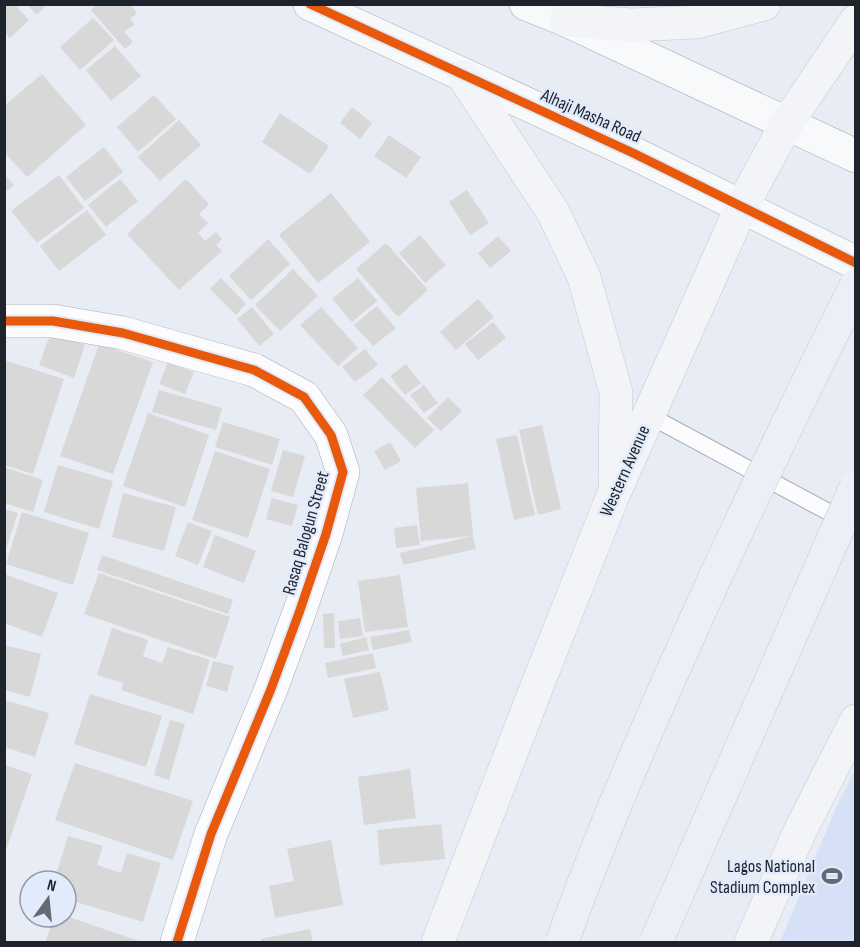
<svg xmlns="http://www.w3.org/2000/svg" width="860" height="947" font-family="'Sofia Sans Condensed',sans-serif">
	<style>
		.green { fill: #d6e1f7 }
		.building { fill: #d9d8d8 }
		.lines { fill: none; stroke-linecap: round; stroke-linejoin: round }
		.lane-casing { stroke: #a9adb6; stroke-width: 18 }
		.street-casing { stroke: #a9adb6; stroke-width: 34 }
		.secondary-casing { stroke: #a9adb6; stroke-width: 34 }
		.primary-casing { stroke: #c6c8cd; stroke-width: 34 }
		.lane { stroke: #fcfcfe; stroke-width: 16 }
		.street { stroke: #fcfcfe; stroke-width: 33 }
		.secondary { stroke: #f7f9fb; stroke-width: 33 }
		.primary { stroke: #f3f4f8; stroke-width: 33 }
		.highway-bridge-casing { stroke: #c6c8cd; stroke-width: 34; stroke-linecap: butt }
		.highway-bridge { stroke: #eceff6; stroke-width: 33 }
		.cycleway-casing { stroke: #e2ebfb; stroke-width: 13 }
		.cycleway { stroke: #e8590c; stroke-width: 9 }
		.labels { text-anchor: middle; dominant-baseline: central; stroke-width: 5; stroke-linejoin: round; paint-order: stroke }
		.street-label { font-size: 18px; fill: #1e232c; stroke: #e2ebfb }
		.poi-label { font-size: 18px; fill: #1e232c; stroke: #e2ebfb; text-anchor: end }
	</style>
	<rect width="100%" height="100%" fill="#e8ecf5"/>
	<path class="green" d="M855 770V942H780L835 810Z"/>
	<g class="building">
		<path d="M7 4H14L29 20 10 38 4 32V7Z"/>
		<path d="M26 4H47L37 15Z"/>
		<path d="M97 4H130L137 13 130 19 135 24 124 32 133 42 125 49 91 10Z"/>
		<path d="M93 18 114 40 80 70 60 47Z"/>
		<path d="M115 46 141 76 111 101 86 70Z"/>
		<path d="M42 74 86 125 27 177 4 152V106Z"/>
		<path d="M154 95 176 119 138 152 117 127Z"/>
		<path d="M352 107 372 123 360 139 340 123Z"/>
		<path d="M280 113 329 146 310 174 262 142Z"/>
		<path d="M179 120 201 145 160 181 138 157Z"/>
		<path d="M389 135 421 157 406 178 374 156Z"/>
		<path d="M104 147 123 172 85 201 66 177Z"/>
		<path d="M4 174 14 185 4 193Z"/>
		<path d="M59 175 84 208 37 243 11 211Z"/>
		<path d="M120 179 138 201 106 227 88 205Z"/>
		<path d="M186 179 209 204 199 214 208 223 198 233 205 241 216 232 222 239 216 245 222 251 179 290 127 234Z"/>
		<path d="M467 190 489 223 470 235 449 202Z"/>
		<path d="M331 193 370 242 318 283 279 235Z"/>
		<path d="M87 210 106 235 59 271 40 246Z"/>
		<path d="M420 235 446 265 425 283 399 253Z"/>
		<path d="M498 236 511 251 490 268 478 253Z"/>
		<path d="M268 239 290 264 251 300 229 276Z"/>
		<path d="M386 243 428 290 398 317 356 269Z"/>
		<path d="M293 269 318 296 280 331 255 305Z"/>
		<path d="M221 278 246 304 236 315 210 289Z"/>
		<path d="M358 278 377 301 352 322 332 299Z"/>
		<path d="M478 299 494 317 456 350 440 332Z"/>
		<path d="M377 306 396 328 373 346 354 325Z"/>
		<path d="M252 307 274 334 259 346 237 319Z"/>
		<path d="M321 307 358 348 338 366 300 325Z"/>
		<path d="M493 322 506 338 478 360 465 344Z"/>
		<path d="M51 332 85 345 74 378 39 365Z"/>
		<path d="M99 344 153 362 113 474 60 456Z"/>
		<path d="M365 349 378 365 355 382 342 367Z"/>
		<path d="M4 360 64 379 33 474 4 465Z"/>
		<path d="M168 362 194 372 185 394 159 384Z"/>
		<path d="M406 364 421 383 405 395 390 376Z"/>
		<path d="M382 377 434 430 415 448 363 395Z"/>
		<path d="M424 385 438 403 424 413 410 395Z"/>
		<path d="M159 390 222 408 216 430 152 412Z"/>
		<path d="M448 397 462 411 441 431 427 418Z"/>
		<path d="M148 413 209 435 185 507 123 486Z"/>
		<path d="M223 422 280 439 272 465 215 447Z"/>
		<path d="M542 425 561 509 538 515 519 430Z"/>
		<path d="M517 435 535 515 514 520 496 439Z"/>
		<path d="M390 442 401 461 385 470 374 451Z"/>
		<path d="M283 450 305 456 293 497 271 491Z"/>
		<path d="M215 451 270 469 248 538 192 520Z"/>
		<path d="M58 465 113 481 99 529 44 512Z"/>
		<path d="M4 467 43 480 33 512 4 503Z"/>
		<path d="M468 483 473 536 421 541 416 488Z"/>
		<path d="M123 493 176 507 164 551 112 537Z"/>
		<path d="M272 498 298 505 292 526 266 519Z"/>
		<path d="M4 509 18 513 5 552 4 551Z"/>
		<path d="M22 512 89 533 73 585 6 564Z"/>
		<path d="M188 522 212 531 198 565 175 556Z"/>
		<path d="M417 525 420 545 396 548 394 528Z"/>
		<path d="M215 535 256 551 244 583 203 567Z"/>
		<path d="M473 536 476 549 403 565 400 553Z"/>
		<path d="M102 555 233 600 228 614 97 570Z"/>
		<path d="M99 573 230 617 216 659 84 614Z"/>
		<path d="M4 574 58 593 42 637 4 623Z"/>
		<path d="M400 575 408 627 365 632 358 581Z"/>
		<path d="M334 613 335 648H324L323 614Z"/>
		<path d="M360 618 363 636 340 639 338 621Z"/>
		<path d="M112 628 148 640 143 656 162 663 168 647 210 660 193 714 121 690 123 683 97 675Z"/>
		<path d="M409 630 412 642 373 650 370 637Z"/>
		<path d="M366 637 369 650 343 656 340 644Z"/>
		<path d="M4 645 41 654 30 697 4 690Z"/>
		<path d="M373 653 376 668 328 678 325 663Z"/>
		<path d="M213 661 234 666 227 692 206 686Z"/>
		<path d="M380 672 389 710 353 718 344 679Z"/>
		<path d="M90 694 162 716 146 767 74 744Z"/>
		<path d="M4 700 49 713 35 757 4 747Z"/>
		<path d="M170 720 185 724 169 780 154 775Z"/>
		<path d="M75 763 193 801 173 860 55 820Z"/>
		<path d="M5 765 32 774 5 853Z"/>
		<path d="M410 769 416 818 364 825 358 777Z"/>
		<path d="M441 824 445 859 380 865 377 830Z"/>
		<path d="M68 836 103 846 97 865 121 873 127 853 161 863 143 922 66 899V881H54Z"/>
		<path d="M331 840 343 905 275 918 269 886 294 881 287 849Z"/>
		<path d="M55 917 66 916 142 942H45Z"/>
		<path d="M310 929 313 942H262L261 939Z"/>
	</g>
	<g class="lines">
		<g class="lane-casing">
			<path id="lane" d="M650 416 847 522"/>
		</g>
		<g class="street-casing">
			<path id="street" d="M4 321H53L123 333 254 370 304 397 331 435 343 472 326 534 299 613 271 689 211 834 177 942"/>
		</g>
		<g class="secondary-casing">
			<g id="secondary">
				<path d="M310 4 633 153 856 263"/>
				<path d="M526 4 566 20 856 156"/>
			</g>
		</g>
		<g class="primary-casing">
			<g id="primary">
				<path d="M566 20 631 25 697 22 764 4"/>
				<path d="M464 77 553 212 584 277 616 392 615 481"/>
				<path d="M438 942 537 686 614 493 742 206 787 123 856 21"/>
				<path d="M751 942 800 831 856 721"/>
			</g>
		</g>
		<use href="#lane" class="lane"/>
		<use href="#street" class="street"/>
		<use href="#secondary" class="secondary"/>
		<use href="#primary" class="primary"/>
		<g class="highway-bridge-casing">
			<g id="highway-bridge">
				<path d="M562 942C607 817 662 694 717 573 762 477 807 381 856 286"/>
				<path d="M656 942 856 487"/>
			</g>
		</g>
		<use href="#highway-bridge" class="highway-bridge"/>
		<g class="cycleway-casing">
			<g id="cycleway">
				<path d="M310 4 633 153 856 263"/>
				<path d="M4 321H53L123 333 254 370 304 397 331 435 343 472 326 534 299 613 271 689 211 834 177 942"/>
			</g>
		</g>
		<use href="#cycleway" class="cycleway"/>
	</g>
	<defs>
		<g id="stadium-bare" transform="scale(1.62)"><path d="M0-5a6.5 5 0 1 0 0 10a6.5 5 0 1 0 0-10ZM-3.5-1.8h7v3.6h-7Z" fill="#656972" stroke="#e2ebfb" stroke-width="2.5" paint-order="stroke"/></g>
	</defs>
	<g fill-rule="evenodd">
		<use href="#stadium-bare" x="832" y="876"/>
	</g>
	<g class="labels">
		<g class="street-label">
			<text transform="translate(591 116) rotate(24)">Alhaji Masha Road</text>
			<text transform="translate(625 471) rotate(-66)">Western Avenue</text>
			<text transform="translate(306 533) rotate(-74)">Rasaq Balogun Street</text>
		</g>
		<g class="poi-label">
			<text x="815" y="866">Lagos National<tspan x="815" dy="21">Stadium Complex</tspan></text>
		</g>
	</g>
	<rect width="860" height="947" fill="none" stroke="#1e232c" stroke-width="12"/>
	<g transform="translate(48 899) rotate(15)"><circle r="28" fill="#e2ebfb" stroke="#949ba8" stroke-width="1.5"/>
	<path d="M0-4.5L10 22L0 15L-10 22Z" fill="#656972"/>
	<text y="-9" font-size="16" font-weight="bold" text-anchor="middle" fill="#1e232c">N</text>
	</g>
</svg>
